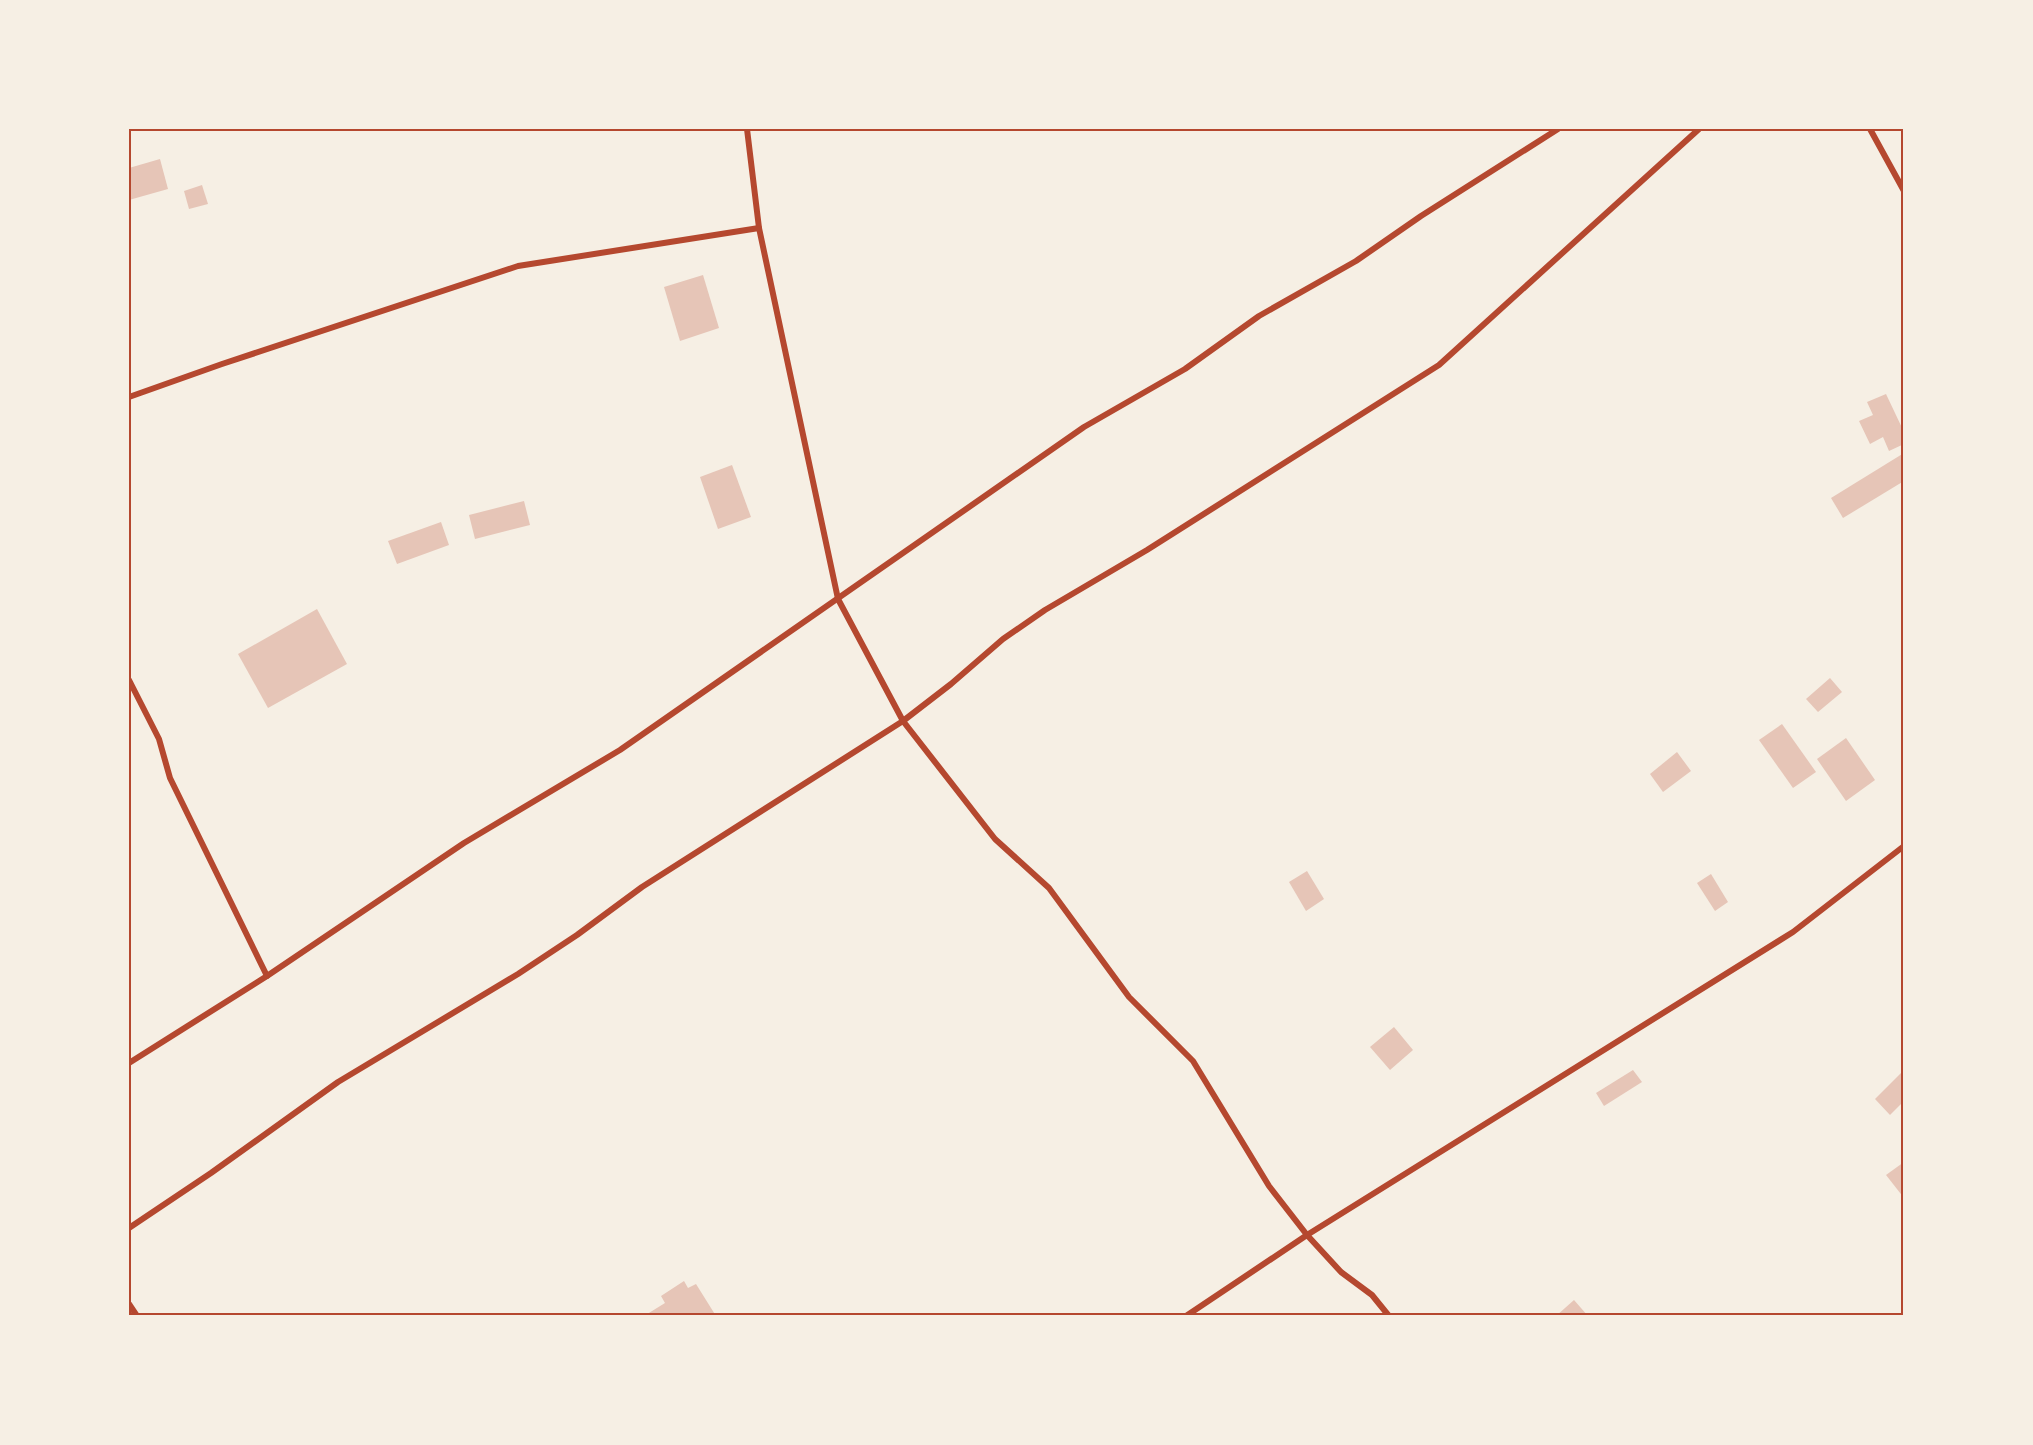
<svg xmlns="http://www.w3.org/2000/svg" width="2033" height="1445" font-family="Barlow,sans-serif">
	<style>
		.building { fill: #e6c5b7 }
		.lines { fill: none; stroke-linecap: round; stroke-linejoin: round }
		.minor { stroke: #b5482f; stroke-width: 6 }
		.neatline { fill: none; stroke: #b5482f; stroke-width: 2 }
	</style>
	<rect width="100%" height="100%" fill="#f6efe4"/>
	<g class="building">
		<path d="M160 159 168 189 129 200V168Z"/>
		<path d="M202 185 208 204 189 209 184 191Z"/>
		<path d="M703 275 719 328 680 341 664 287Z"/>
		<path d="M1886 394 1904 432V444L1889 451 1883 437 1870 444 1859 421 1873 415 1867 402Z"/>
		<path d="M1904 453V481L1843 518 1831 498Z"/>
		<path d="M732 465 751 517 718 529 700 477Z"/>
		<path d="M524 501 530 525 475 539 469 515Z"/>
		<path d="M441 522 449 545 397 564 388 541Z"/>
		<path d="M317 609 347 664 268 708 238 654Z"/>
		<path d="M1830 678 1842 692 1818 712 1806 699Z"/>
		<path d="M1782 724 1816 772 1793 788 1759 740Z"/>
		<path d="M1846 738 1875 780 1846 801 1817 759Z"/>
		<path d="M1677 752 1691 771 1663 792 1650 774Z"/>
		<path d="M1307 871 1324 899 1306 911 1289 882Z"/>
		<path d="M1711 874 1728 902 1715 911 1697 883Z"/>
		<path d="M1394 1027 1413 1050 1390 1070 1370 1047Z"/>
		<path d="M1633 1070 1642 1082 1604 1106 1596 1093Z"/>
		<path d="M1904 1070V1101L1890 1115 1875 1099Z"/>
		<path d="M1904 1162V1198L1886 1175Z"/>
		<path d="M684 1281 688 1288 696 1284 716 1316H644L665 1303 661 1296Z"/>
		<path d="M1574 1300 1588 1316H1556Z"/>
	</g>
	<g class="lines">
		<g class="minor">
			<path d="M747 129 759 228 838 599 903 721 995 839 1049 888 1129 997 1193 1061 1269 1186 1307 1235 1341 1272 1372 1295 1389 1316"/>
			<path d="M1870 129 1904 191"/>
			<path d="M129 397 222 364 518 266 759 228"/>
			<path d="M129 680 159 739 170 778 267 976"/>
			<path d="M129 1063 267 976 464 843 620 750 1084 427 1185 369 1259 316 1356 261 1421 216 1558 129"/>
			<path d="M129 1228 211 1173 338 1082 518 974 577 935 642 887 903 721 951 684 1003 639 1045 610 1147 550 1439 365 1699 129"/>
			<path d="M129 1304 137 1316"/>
			<path d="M1186 1316 1307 1235 1793 932 1904 846"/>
		</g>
	</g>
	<rect width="2033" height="1445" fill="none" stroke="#f6efe4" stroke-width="261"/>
	<rect x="130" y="130" width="1772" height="1184" class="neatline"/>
</svg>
